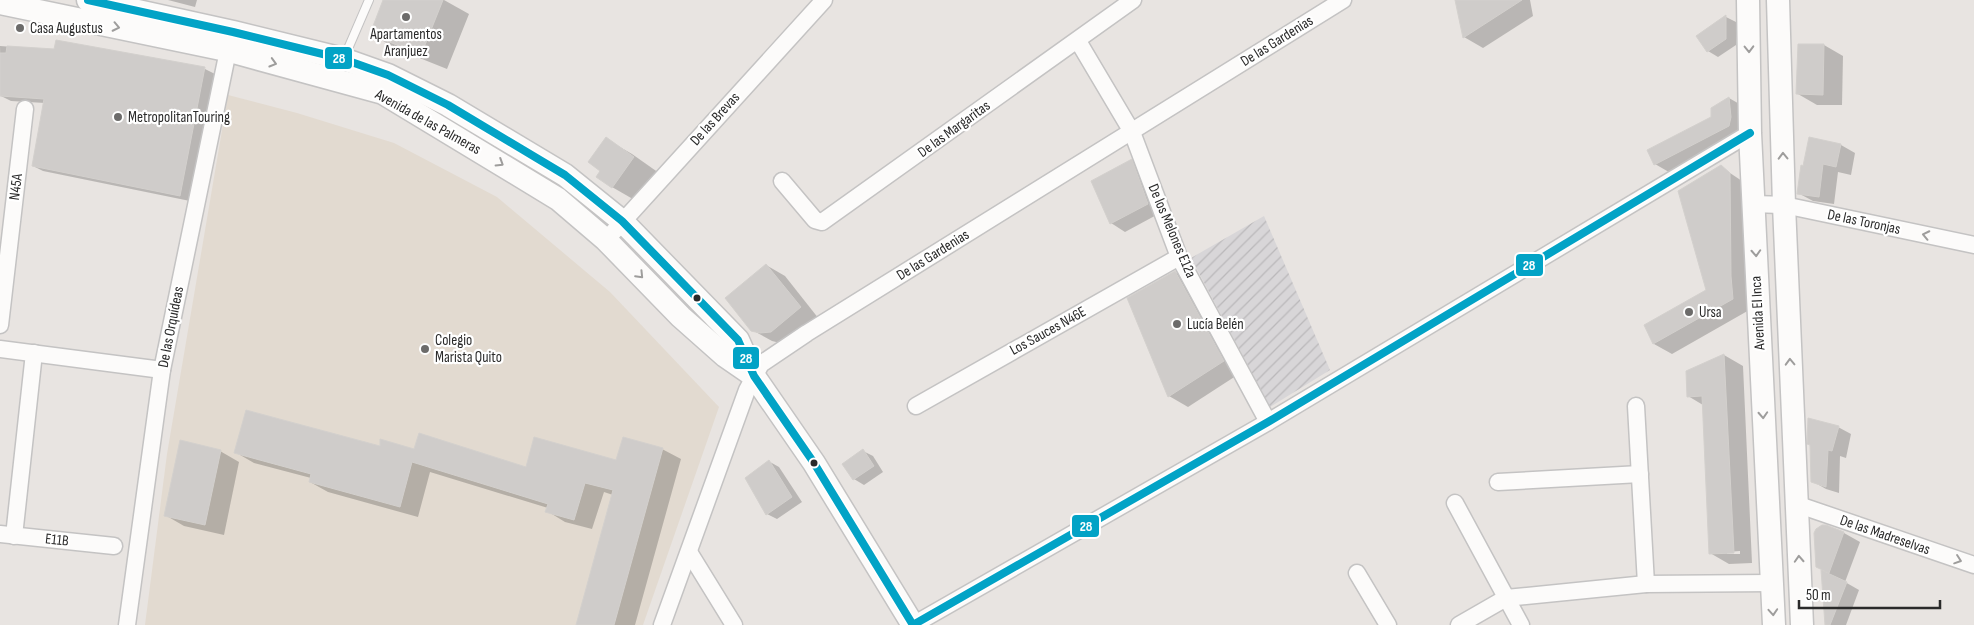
<svg xmlns="http://www.w3.org/2000/svg" width="1974" height="625" font-family="'Sofia Sans Condensed',sans-serif">
	<style>
		.industrial { fill: url(#industrial-furrows) }
		.education { fill: #e2dad0 }
		.shadow { fill: #0003; fill-rule: evenodd }
		.building { fill: #cfccca; stroke: #d3d0cd }
		.lines { fill: none; stroke-linecap: round; stroke-linejoin: round }
		.lane-casing { stroke: #c4c3c3; stroke-width: 10 }
		.street-casing { stroke: #c4c3c3; stroke-width: 19 }
		.secondary-casing { stroke: #c4c3c3; stroke-width: 25 }
		.lane { stroke: #fcfbfa; stroke-width: 8 }
		.street { stroke: #fcfbfa; stroke-width: 16 }
		.secondary { stroke: #fcfbfa; stroke-width: 22 }
		.bus-1-casing { stroke: #fff; stroke-width: 11 }
		.bus-1 { stroke: #02a3c6; stroke-width: 8 }
		.oneway { stroke: #9e9d9c }
		.poi-dot { fill: #6c6b6a; stroke: #fff; stroke-width: 2 }
		.bus-dot { fill: #2a2a2a; stroke: #fff; stroke-width: 2 }
		.labels { text-anchor: middle; dominant-baseline: central; stroke-width: 4.5; stroke-linejoin: round; paint-order: stroke }
		.poi-label { font-size: 15px; fill: #2a2a2a; stroke: #fff; text-anchor: start }
		.street-label { font-size: 15px; fill: #2a2a2a; stroke: #fff }
		.line-badge { stroke: #fff; stroke-width: 2 }
		.badge-label { font-size: 14px; text-anchor: middle; font-weight: bold; fill: #fff }
	</style>
	<defs>
		<pattern id="industrial-furrows" width="10" height="10" patternUnits="userSpaceOnUse" patternTransform="scale(1.25)"><rect width="10" height="10" fill="#d8d6d8"/><path d="M-1 1l2-2M0 10L10 0M9 11l2-2" fill="none" stroke="#bab8ba"/></pattern>
	</defs>
	<rect width="100%" height="100%" fill="#e8e4e1"/>
	<path class="industrial" d="M1264 216 1330 370 1270 407 1191 258Z"/>
	<path class="education" d="M228 95 297 113 394 143 497 197 610 292 719 407 643 625H145L167 454Z"/>
	<g class="shadow">
		<path d="M168 0H197L195 7Z"/>
		<path d="M385 0H444L469 14 447 69 397 49 371 34Z"/>
		<path d="M1456 0H1530L1533 16 1483 48 1464 37Z"/>
		<path d="M1726 17 1736 22V45L1718 57 1708 51 1698 36Z"/>
		<path d="M57 41 205 69 215 74 190 201 43 171 33 166 45 103 11 101 1 96 0 46 55 50Z"/>
		<path d="M1824 45 1843 56 1842 105H1817L1798 94Z"/>
		<path d="M1729 98 1748 109 1750 129 1674 175 1655 164 1712 117Z"/>
		<path d="M606 139 632 154 659 173 638 202 612 187 602 171Z"/>
		<path d="M1841 145 1855 153 1851 175 1838 172 1834 204 1813 201 1798 193 1804 167Z"/>
		<path d="M1132 161 1146 169 1162 212 1125 232 1111 223Z"/>
		<path d="M1721 167 1748 185 1751 309 1672 354 1654 344 1646 326 1708 290Z"/>
		<path d="M766 265 785 276 819 319 780 343 772 341 752 330Z"/>
		<path d="M1175 272 1194 283 1242 372 1188 407 1169 396Z"/>
		<path d="M1724 355 1743 366 1752 563 1729 564 1710 553 1703 405 1688 396 1687 372ZM1740 551V554H1727V552Z"/>
		<path d="M1838 427 1851 434 1846 458 1840 456 1839 493 1826 489 1812 481Z"/>
		<path d="M381 448 415 450 527 468 617 462 662 449 681 459 635 625H577L613 495 604 492 592 529 565 522 547 511 548 508 430 472 418 517 328 492 310 482 311 478 254 463 235 452Z"/>
		<path d="M220 451 239 462 224 535 184 526 165 515Z"/>
		<path d="M863 451 873 456 883 472 864 485 854 479Z"/>
		<path d="M770 462 779 467 802 502 777 519 767 514Z"/>
		<path d="M1826 526 1844 533 1860 542 1845 582 1859 590 1846 625H1826L1822 570Z"/>
	</g>
	<g class="building">
		<path d="M383 0H443L421 55 370 34Z"/>
		<path d="M1455 0H1522L1463 38Z"/>
		<path d="M1726 15V39L1707 52 1696 36Z"/>
		<path d="M56 40 205 67 180 196 32 166 44 99 0 96V53H6L7 46 54 49Z"/>
		<path d="M1798 44H1824L1823 95 1796 94Z"/>
		<path d="M1729 97 1731 117 1729 126 1654 165 1647 150 1711 117V108Z"/>
		<path d="M606 137 634 157 612 188 596 177 600 171 588 162Z"/>
		<path d="M1809 137 1841 144 1836 167 1823 164 1819 197 1797 194 1801 165 1803 166Z"/>
		<path d="M1132 159 1148 204 1110 224 1091 181Z"/>
		<path d="M1721 165 1730 173 1731 276 1733 299 1653 344 1644 325 1706 290 1678 191Z"/>
		<path d="M766 264 801 307 771 332 760 333 751 331 725 298Z"/>
		<path d="M1175 271 1224 361 1168 397 1127 298Z"/>
		<path d="M1724 354 1734 553 1709 554 1702 396 1687 397 1686 371Z"/>
		<path d="M246 410 380 446V439L414 449 419 433 526 467 534 437 616 460 623 437 663 448 614 625H576L613 490 585 483 574 520 545 512 548 504 412 462 400 507 309 482 311 474 234 453Z"/>
		<path d="M1808 418 1839 426 1832 451 1828 450 1826 487 1811 482 1810 445 1807 444Z"/>
		<path d="M180 440 221 450 205 525 164 516Z"/>
		<path d="M863 449 874 466 853 480 842 464Z"/>
		<path d="M769 460 792 497 766 515 745 478Z"/>
		<path d="M1822 525H1826L1844 532 1829 573 1816 567 1814 533 1816 529Z"/>
		<path d="M1821 570 1847 582 1830 625H1825Z"/>
	</g>
	<g class="lines">
		<g class="lane-casing">
			<path id="lane" d="M344 58 369 0"/>
		</g>
		<g class="street-casing">
			<g id="street">
				<path d="M1078 41 1132 132 1179 257 1268 422"/>
				<path d="M782 181 815 220 822 222 1133 0"/>
				<path d="M1753 204 1784 205 1974 245"/>
				<path d="M606 240 824 0"/>
				<path d="M0 325 25 109"/>
				<path d="M0 349 162 370"/>
				<path d="M916 406 1179 257"/>
				<path d="M1636 406 1646 584"/>
				<path d="M1498 482 1640 474"/>
				<path d="M1455 503 1521 625"/>
				<path d="M1796 504 1974 565"/>
				<path d="M0 534 114 546"/>
				<path d="M14 536 34 353"/>
				<path d="M689 552 734 625"/>
				<path d="M1357 573 1388 625"/>
				<path d="M127 625 162 370 230 41"/>
				<path d="M662 625 747 390 761 364 807 333 1343 0"/>
				<path d="M913 625 1268 422 1750 133"/>
				<path d="M1459 625 1506 598 1646 584 1771 583"/>
			</g>
		</g>
		<g class="secondary-casing">
			<g id="secondary">
				<path d="M88 0 233 32 343 59 388 75 448 105 565 175 622 221 738 340 754 376 814 463 913 625"/>
				<path d="M1748 0 1750 133 1774 625"/>
				<path d="M1778 0 1784 205 1802 625"/>
				<path d="M0 3 226 50 383 93 558 199 606 240 681 317 725 356 754 376"/>
			</g>
		</g>
		<use href="#lane" class="lane"/>
		<use href="#street" class="street"/>
		<use href="#secondary" class="secondary"/>
		<g class="bus-1-casing">
			<path id="bus-1" d="M88 0 233 32 343 59 388 75 448 105 565 175 622 221 738 340 754 376 814 463 913 625 1268 422 1750 133"/>
		</g>
		<use href="#bus-1" class="bus-1"/>
	</g>
	<defs><path id="oneway-chevron" d="M-2-3.5L2.5 0L-2 3.5" fill="none" stroke-width="1.6" stroke-linecap="round" stroke-linejoin="round" transform="scale(1.25)"/></defs>
	<g class="oneway">
		<use href="#oneway-chevron" transform="translate(116 27) rotate(12)"/>
		<use href="#oneway-chevron" transform="translate(1749 49) rotate(89)"/>
		<use href="#oneway-chevron" transform="translate(273 63) rotate(16)"/>
		<use href="#oneway-chevron" transform="translate(1783 156) rotate(-91)"/>
		<use href="#oneway-chevron" transform="translate(500 163) rotate(32)"/>
		<use href="#oneway-chevron" transform="translate(1926 235) rotate(-168)"/>
		<use href="#oneway-chevron" transform="translate(1756 253) rotate(87)"/>
		<use href="#oneway-chevron" transform="translate(640 275) rotate(46)"/>
		<use href="#oneway-chevron" transform="translate(1790 362) rotate(-92)"/>
		<use href="#oneway-chevron" transform="translate(1763 415) rotate(87)"/>
		<use href="#oneway-chevron" transform="translate(1799 559) rotate(-93)"/>
		<use href="#oneway-chevron" transform="translate(1958 560) rotate(19)"/>
		<use href="#oneway-chevron" transform="translate(1773 612) rotate(86)"/>
	</g>
	<g class="poi-dot">
		<circle cx="406" cy="17" r="5"/>
		<circle cx="20" cy="28" r="5"/>
		<circle cx="118" cy="117" r="5"/>
		<circle cx="1689" cy="312" r="5"/>
		<circle cx="1177" cy="324" r="5"/>
		<circle cx="425" cy="349" r="5"/>
	</g>
	<g class="bus-dot">
		<circle cx="697" cy="298" r="4.5"/>
		<circle cx="814" cy="463" r="4.5"/>
	</g>
	<g class="labels">
		<g class="poi-label">
			<text x="30" y="28">Casa Augustus</text>
			<text x="406" y="34" text-anchor="middle">Apartamentos<tspan x="406" dy="17">Aranjuez</tspan></text>
			<text x="128" y="117">MetropolitanTouring</text>
			<text x="1699" y="312">Ursa</text>
			<text x="1187" y="324">Lucía Belén</text>
			<text x="435" y="340">Colegio<tspan x="435" dy="17">Marista Quito</tspan></text>
		</g>
		<g class="street-label">
			<text transform="translate(1277 41) rotate(-32)">De las Gardenias</text>
			<text transform="translate(715 119) rotate(-48)">De las Brevas</text>
			<text transform="translate(428 122) rotate(29)">Avenida de las Palmeras</text>
			<text transform="translate(954 129) rotate(-36)">De las Margaritas</text>
			<text transform="translate(16 187) rotate(-83)">N45A</text>
			<text transform="translate(1864 222) rotate(12)">De las Toronjas</text>
			<text transform="translate(1172 231) rotate(67)">De los Melones E12a</text>
			<text transform="translate(933 255) rotate(-32)">De las Gardenias</text>
			<text transform="translate(1758 313) rotate(-93)">Avenida El Inca</text>
			<text transform="translate(171 327) rotate(-79)">De las Orquídeas</text>
			<text transform="translate(1048 331) rotate(-29)">Los Sauces N46E</text>
			<text transform="translate(1885 535) rotate(19)">De las Madreselvas</text>
			<text transform="translate(57 540) rotate(6)">E11B</text>
		</g>
	</g>
	<g class="line-badge">
		<rect x="324" y="46" width="29" height="24" rx="5" fill="#02a3c6"/>
		<rect x="1515" y="253" width="29" height="24" rx="5" fill="#02a3c6"/>
		<rect x="732" y="346" width="28" height="24" rx="5" fill="#02a3c6"/>
		<rect x="1071" y="514" width="29" height="24" rx="5" fill="#02a3c6"/>
	</g>
	<g class="badge-label">
		<text x="339" y="63">28</text>
		<text x="1529" y="270">28</text>
		<text x="746" y="363">28</text>
		<text x="1086" y="531">28</text>
	</g>
	<path d="M1799 600v8h141v-8" fill="none" stroke="#2a2a2a" stroke-width="2.5"/>
	<text x="1806" y="600" font-size="15" fill="#2a2a2a" stroke="#ffffff" stroke-width="4" paint-order="stroke">50 m</text>
</svg>
